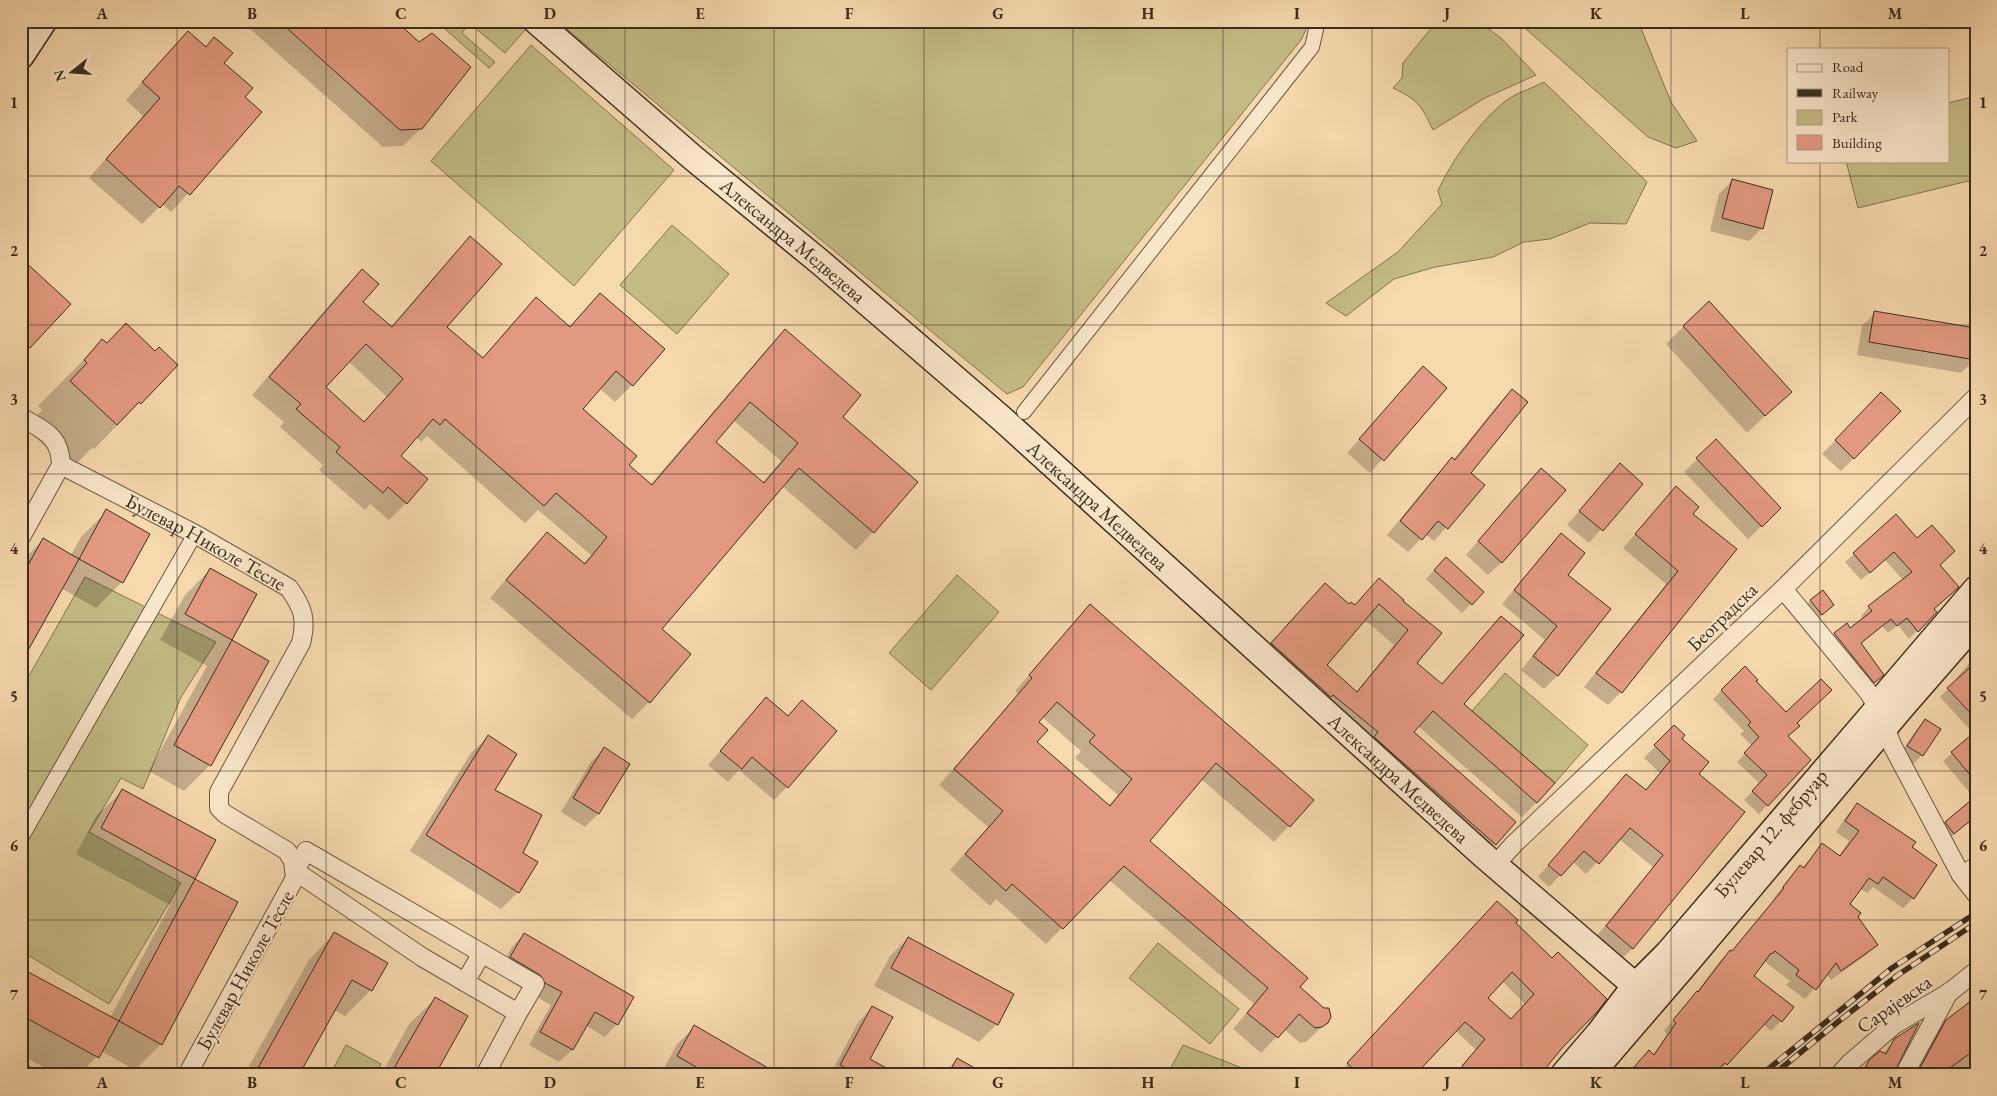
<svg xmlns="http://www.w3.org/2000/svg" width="1997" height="1096" font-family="'EB Garamond',serif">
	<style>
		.green { fill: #c5bc85; stroke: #807552 }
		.shadow { fill: #0003; fill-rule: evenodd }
		.building { fill: #e49a82; stroke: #3a2e20; fill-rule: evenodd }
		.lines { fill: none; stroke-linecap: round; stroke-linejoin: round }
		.pedestrian-casing { stroke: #695944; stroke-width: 16 }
		.minor-casing { stroke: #695944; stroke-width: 20 }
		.secondary-casing { stroke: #3a2e20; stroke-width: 28 }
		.pedestrian { stroke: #fae6ca; stroke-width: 14 }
		.minor { stroke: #fae6ca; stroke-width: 18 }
		.secondary { stroke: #fae6ca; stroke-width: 25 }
		.rail-casing { stroke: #3a2e20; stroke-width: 5.5 }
		.rail { stroke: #fae6ca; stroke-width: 4; stroke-dasharray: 11; stroke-linecap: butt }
		.grid { fill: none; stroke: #3a2e20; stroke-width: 1; stroke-opacity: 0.55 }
		.labels { text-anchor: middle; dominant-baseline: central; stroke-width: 4.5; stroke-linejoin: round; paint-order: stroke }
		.street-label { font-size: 20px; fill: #3a2e20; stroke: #fae6ca }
		.neatline { fill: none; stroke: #3a2e20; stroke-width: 2 }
		.grid-label { font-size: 16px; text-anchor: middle; font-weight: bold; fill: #3a2e20 }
	</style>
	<rect width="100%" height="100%" fill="#f7d9ae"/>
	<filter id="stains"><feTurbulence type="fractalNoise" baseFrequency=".004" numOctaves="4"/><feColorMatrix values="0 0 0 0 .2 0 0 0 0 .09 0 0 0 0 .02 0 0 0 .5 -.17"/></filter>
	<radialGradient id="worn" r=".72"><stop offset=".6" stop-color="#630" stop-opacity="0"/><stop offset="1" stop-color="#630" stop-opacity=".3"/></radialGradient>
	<g class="green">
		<path d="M436 21H517L524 27 525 30 505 53 469 23 462 33 495 62 489 68Z"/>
		<path d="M557 21H1310L1301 40 1023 387 1007 394Z"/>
		<path d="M1437 21H1478L1502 39 1536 75 1485 98 1433 130C1421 105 1418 100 1393 88L1402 78 1403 63Z"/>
		<path d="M1517 21H1638L1671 102 1697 141 1676 148 1648 137Z"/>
		<path d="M1912 21H1955L1916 25 1912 24Z"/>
		<path d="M531 45 674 170 574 286 431 161Z"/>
		<path d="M1544 82 1647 182 1626 224 1590 223 1550 239 1524 242 1493 257 1435 267 1394 279 1346 316 1326 303 1398 252 1442 204 1438 191C1450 163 1478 124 1502 104 1512 94 1531 89 1544 82Z"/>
		<path d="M1976 96V179L1858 208 1846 161H1948V103Z"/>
		<path d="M672 225 729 274 677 334 620 285Z"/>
		<path d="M957 575 999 612 931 690 889 653Z"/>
		<path d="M85 577 216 642 181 697 143 789 121 778 89 832 181 883 109 1004 21 951V732L24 727 21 724V690Z"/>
		<path d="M1505 673 1588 745 1555 783 1472 711Z"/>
		<path d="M1158 943 1239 1009 1210 1044 1129 978Z"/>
		<path d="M346 1045 381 1064 375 1075H330Z"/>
		<path d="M1183 1045 1260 1075H1167Z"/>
	</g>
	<g class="shadow">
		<path d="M241 21H393L421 128 403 146 383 147Z"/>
		<path d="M188 32 205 48 214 39 222 63 243 97 261 113 171 212 162 204 142 224 89 178 143 116 126 100Z"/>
		<path d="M1732 181 1762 228 1749 241 1710 231 1719 194Z"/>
		<path d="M470 238 445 327 482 359 536 299 569 328 600 294 632 385 615 402 599 388 581 409 627 466 650 485 767 349 785 331 841 418 873 532 856 550 782 486 660 629 649 702 632 719 490 598 530 551 547 533 583 564 591 555 538 510 525 523 427 436 421 442 416 437 399 456 406 503 389 520 370 504 365 510 319 470 323 465 280 427 284 422 252 395 344 288 362 270V302L391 327 453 255ZM348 361 387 397 363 423 324 387ZM733 420 781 461 762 483 714 442Z"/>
		<path d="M21 259 69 304 21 355Z"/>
		<path d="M1875 313 1975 359 1961 373 1857 355 1862 326Z"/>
		<path d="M1684 326 1790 392 1747 433 1666 344Z"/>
		<path d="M102 341 106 344 155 353 176 365 94 449 92 448 70 470 25 428 42 410 38 406Z"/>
		<path d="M1423 368 1445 388 1370 473 1347 453Z"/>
		<path d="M1512 390 1469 473 1483 485 1434 541 1425 534 1408 552 1387 535 1439 472 1452 459 1453 460 1499 403Z"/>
		<path d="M1881 394 1854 458 1841 471 1822 454Z"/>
		<path d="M1716 441 1780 508 1748 539 1684 472Z"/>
		<path d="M1620 465 1641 484 1589 543 1567 525Z"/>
		<path d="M1528 483 1502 562 1488 575 1466 555Z"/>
		<path d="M1676 488 1691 514 1735 549 1621 692 1608 705 1584 687 1666 584 1623 548Z"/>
		<path d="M107 511 122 582 96 608 61 588 21 660V562L43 540 71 555 81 537Z"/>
		<path d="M1896 516 1939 565 1933 609 1935 612 1909 639 1898 625 1888 633 1882 626 1860 644 1882 674 1865 690 1827 642 1835 634 1850 630 1864 619 1861 616 1869 607 1904 581 1885 560 1861 580 1845 562Z"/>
		<path d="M1561 535 1566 575 1610 610 1557 676 1544 689 1521 670 1545 640 1502 604 1548 548Z"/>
		<path d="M1437 567 1482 592 1462 613 1426 579Z"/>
		<path d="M211 569 255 594 230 641 267 662 210 765 184 791 149 771 207 666 160 640 185 595Z"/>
		<path d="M1325 584 1349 606 1402 600 1416 663 1441 685 1501 617 1462 704 1537 802 1522 817 1418 726 1413 732 1515 822 1480 859 1257 658ZM1364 619 1394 645 1356 692 1326 665Z"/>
		<path d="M1811 600 1824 613 1812 623 1802 609Z"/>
		<path d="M1090 606 1312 800 1274 842 1201 779 1148 841 1298 987 1327 1022 1306 1042 1300 1043 1284 1029 1261 1053 1233 1029 1254 1004 1109 880 1046 944 996 899 990 906 950 870 988 827 939 785 1018 694 1015 691ZM1042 717 1081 751 1075 758 1118 795 1108 806 1035 742 1037 722Z"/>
		<path d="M1976 655V831L1967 823 1945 842 1937 831 1974 798 1943 761 1974 734 1940 697 1956 681 1955 680Z"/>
		<path d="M1745 668 1755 681 1796 724 1787 737 1809 760 1759 814 1744 800 1760 784 1737 762 1752 746 1740 734 1744 731 1713 699Z"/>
		<path d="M766 698 787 717 802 702 787 787 774 800 739 770 728 782 708 765Z"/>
		<path d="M1925 720 1939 730 1922 755 1913 764 1899 755 1917 729Z"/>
		<path d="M488 737 493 791 521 853 536 863 518 892 501 909 410 851 471 753Z"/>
		<path d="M1663 738 1680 739 1697 775 1633 948 1621 959 1595 938 1653 867 1619 839 1586 874 1573 862 1549 887 1538 877 1615 787 1645 791 1660 773 1644 758Z"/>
		<path d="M604 749 628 764 598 814 585 827 561 812 591 762Z"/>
		<path d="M122 791 215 841 194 880 237 903 161 1044 135 1070 101 1051 80 1075H58L21 1055V970L110 1018 170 905 76 854 96 816Z"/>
		<path d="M1858 804 1910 848 1913 898 1903 908 1873 887 1867 893 1860 888 1848 904 1876 945 1866 955 1831 980 1826 974 1805 999 1786 985 1790 981 1764 961 1752 976 1781 1021 1771 1031 1763 1024 1716 1074 1715 1072 1712 1075H1627L1639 1062 1653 1055 1667 1034 1664 1031 1695 994 1720 961 1730 951 1731 952 1775 899 1774 898 1790 877 1800 867 1802 868 1822 845 1838 857 1849 841 1836 832 1848 814Z"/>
		<path d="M1487 913 1514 923 1552 959 1539 1075H1454L1476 1050 1455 1030 1413 1075H1340L1339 1073ZM1502 981 1525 1004 1510 1021 1486 998Z"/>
		<path d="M334 934 371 990 345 1016 334 1010 297 1075H244L309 960Z"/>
		<path d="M524 934 632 998 617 1024 605 1037 585 1025 572 1050 559 1062 529 1045 551 1005 533 995 528 987 499 970 512 947Z"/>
		<path d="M908 938 997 1024 979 1042 874 986 890 956Z"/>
		<path d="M435 999 433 1075H381L409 1024Z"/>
		<path d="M1976 999V1075H1914L1938 1030Z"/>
		<path d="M872 1008 869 1060 896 1075H830L859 1021Z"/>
		<path d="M695 1027 778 1075 661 1074 677 1044Z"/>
		<path d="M1894 1040 1892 1075H1855L1870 1061 1883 1054Z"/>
		<path d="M957 1059 971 1075H943L944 1073Z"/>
	</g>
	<g class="building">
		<path d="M279 21H396L419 42 432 33 471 67 422 129 400 130Z"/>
		<path d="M188 31 206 47 214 37 233 53 224 63 253 88 245 97 262 112 190 195 179 186 160 208 106 159 160 98 142 82Z"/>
		<path d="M1732 179 1773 190 1763 229 1722 218Z"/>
		<path d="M470 236 502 264 447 327 483 358 536 297 570 327 600 293 665 349 633 386 616 371 583 409 637 456 629 465 652 485 785 329 861 395 843 417 918 482 874 533 799 468 662 629 691 654 650 703 506 580 547 532 585 564 607 537 556 493 544 506 445 419 440 425 433 419 401 456 428 479 407 504 388 487 383 493 336 452 340 447 296 409 301 404 269 377 362 269 379 284 363 302 392 327ZM366 344 403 379 364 422 326 387ZM750 402 798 443 764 483 716 442Z"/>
		<path d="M21 258 71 304 30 348 21 340Z"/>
		<path d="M1709 301 1792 392 1765 416 1683 326Z"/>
		<path d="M1874 311 1976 328V360L1869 342Z"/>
		<path d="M126 323 155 351 159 347 178 365 141 404 139 402 117 425 70 381 87 363 84 360 102 339 107 343Z"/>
		<path d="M1423 366 1447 388 1384 461 1359 439Z"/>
		<path d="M1512 389 1528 402 1471 473 1485 485 1448 529 1438 521 1422 540 1400 521 1452 457 1455 460Z"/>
		<path d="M1881 392 1901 411 1854 459 1835 440Z"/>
		<path d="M1716 439 1781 508 1762 527 1696 458Z"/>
		<path d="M1620 463 1643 484 1603 531 1579 511Z"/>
		<path d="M1541 468 1566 490 1502 563 1478 541Z"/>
		<path d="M1676 486 1699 507 1693 514 1737 549 1622 693 1596 673 1678 571 1635 534Z"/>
		<path d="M106 509 150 534 123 583 79 559Z"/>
		<path d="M1896 514 1917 538 1932 525 1955 551 1940 565 1959 587 1934 609 1937 612 1918 632 1907 618 1897 626 1891 619 1861 643 1884 675 1874 683 1834 633 1847 623 1850 628 1872 611 1868 606 1912 572 1894 552 1870 573 1853 553Z"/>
		<path d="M1561 533 1585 553 1568 575 1611 609 1558 676 1533 656 1557 626 1514 590Z"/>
		<path d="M43 538 79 559 21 663V578Z"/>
		<path d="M1446 557 1484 592 1472 605 1434 570Z"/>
		<path d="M210 568 257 594 232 640 185 614Z"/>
		<path d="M1379 578 1404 600 1403 601 1442 633 1417 663 1442 684 1501 616 1524 635 1464 704 1555 783 1537 803 1433 711 1414 732 1516 822 1496 845 1374 737 1378 732 1333 695 1331 697 1271 643 1325 583 1349 604 1351 602 1355 605ZM1379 604 1408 630 1357 692 1327 665Z"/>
		<path d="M1823 590 1834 605 1822 615 1810 600Z"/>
		<path d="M1090 604 1314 800 1290 827 1216 763 1150 841 1308 978 1300 987 1324 1008H1329L1331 1017 1328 1023 1322 1027 1315 1028 1299 1014 1278 1038 1247 1013 1268 988 1124 866 1063 929 1012 884 1006 891 965 854 1003 811 954 769 1032 678 1029 675ZM1057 702 1095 735 1089 742 1132 779 1110 806 1037 742 1048 730 1039 722Z"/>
		<path d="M232 640 269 661 211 766 174 745Z"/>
		<path d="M1976 662V719L1947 688Z"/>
		<path d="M1745 666 1758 680 1756 681 1786 712 1821 679 1832 690 1797 723 1800 726 1788 736 1811 760 1768 806 1752 791 1767 775 1744 753 1759 737 1748 725 1751 722 1721 690Z"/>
		<path d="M766 697 788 716 802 700 837 731 788 788 752 757 742 769 720 751Z"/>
		<path d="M1925 719 1941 729 1923 756 1907 746Z"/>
		<path d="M1674 725 1685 735 1682 739 1709 762 1699 774 1745 812 1633 949 1606 926 1663 855 1630 828 1599 864 1584 851 1561 876 1548 865 1626 774 1646 790 1670 761 1654 745Z"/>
		<path d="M1976 731V782L1951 752Z"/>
		<path d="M488 735 517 754 495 790 542 815 523 853 538 862 519 893 426 835Z"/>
		<path d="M604 747 630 764 599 814 573 798Z"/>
		<path d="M122 789 216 840 195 879 101 828Z"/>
		<path d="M1976 796V816L1954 834 1945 822Z"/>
		<path d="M1857 803 1916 842 1912 847 1937 865 1914 899 1883 877 1878 884 1869 878 1850 904 1861 913 1858 917 1878 945 1841 971 1836 963 1816 990 1796 975 1799 970 1775 951 1772 954 1771 953 1754 976 1794 1007 1782 1022 1773 1015 1727 1065 1725 1063 1712 1075H1627L1649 1050 1654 1055 1676 1023 1673 1020 1697 991 1698 992 1730 950 1732 951 1784 888 1783 887 1800 865 1804 868 1822 843 1840 856 1859 831 1845 821Z"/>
		<path d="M195 879 238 902 162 1045 119 1021Z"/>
		<path d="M1497 901 1518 920 1516 923 1552 958 1558 952 1607 999 1597 1012 1563 1047 1540 1075H1472L1462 1066 1485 1039 1465 1022 1415 1075H1360L1347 1063ZM1512 972 1534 994 1511 1019 1488 998Z"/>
		<path d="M334 932 388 963 372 991 352 980 299 1075H254Z"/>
		<path d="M524 933 634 997 618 1025 595 1012 573 1050 540 1032 562 992 545 983 540 975 510 957Z"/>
		<path d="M908 937 1014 994 998 1025 891 968Z"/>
		<path d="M21 968 119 1021 99 1058 21 1015Z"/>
		<path d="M435 997 468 1016 435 1075H390Z"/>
		<path d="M1976 997V1049L1950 1068 1957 1075H1916L1946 1020Z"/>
		<path d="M872 1006 893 1017 870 1059 899 1075H859L840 1065Z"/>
		<path d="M1919 1023 1893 1075H1862L1869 1060 1880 1051 1886 1054 1894 1039Z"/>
		<path d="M694 1025 780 1075H710L677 1056Z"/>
		<path d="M957 1058 987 1075H948Z"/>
	</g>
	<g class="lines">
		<g class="pedestrian-casing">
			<g id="pedestrian">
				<path d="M1024 412 1312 47 1318 21"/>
				<path d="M21 838 195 534"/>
			</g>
		</g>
		<g class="minor-casing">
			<g id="minor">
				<path d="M21 417C44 431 60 435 61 465L21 537"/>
				<path id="s1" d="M61 465 195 534 289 588C303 608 307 619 301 643L219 792V808L225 814 287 851 293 861 295 878 187 1075"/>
				<path d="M1783 589 1869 693 1878 708 1892 745 1961 875 1976 894"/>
				<path d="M1495 865 1514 844 1783 589 1976 397"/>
				<path d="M1961 875 1976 867"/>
				<path d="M465 982 482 953"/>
				<path d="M21 1072 25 1075"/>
				<path d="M485 1075 518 1013 422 957 295 871 306 851 535 984 518 1013"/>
				<path d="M1839 1075 1850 1063 1894 1025 1950 992 1976 971"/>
				<path d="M1904 1075 1949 992"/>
			</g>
		</g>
		<g class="secondary-casing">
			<g id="secondary">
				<path id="s2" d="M536 21 692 157 820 262 1001 418 1482 854 1653 1001"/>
				<path d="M21 56 44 21"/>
				<path id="s3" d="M1563 1075 1599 1033 1634 987 1668 953 1878 708 1887 693 1976 589"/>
				<path d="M1590 1075 1683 967 1902 707 1976 622"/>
			</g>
		</g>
		<use href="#pedestrian" class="pedestrian"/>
		<use href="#minor" class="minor"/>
		<use href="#secondary" class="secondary"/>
		<g class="rail-casing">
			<g id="rail">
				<path d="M1761 1075 1892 968 1976 913"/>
				<path d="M1773 1075 1839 1021 1898 975 1976 923"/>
			</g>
		</g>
		<use href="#rail" class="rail"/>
	</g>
	<path class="grid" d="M177 21V1075M326 21V1075M476 21V1075M625 21V1075M774 21V1075M924 21V1075M1073 21V1075M1223 21V1075M1372 21V1075M1521 21V1075M1671 21V1075M1820 21V49M1820 161V1075M21 176H1976M21 325H1976M21 474H1976M21 622H1976M21 771H1976M21 920H1976"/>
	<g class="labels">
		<g class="street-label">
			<text stroke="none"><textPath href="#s2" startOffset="338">Александра Медведева</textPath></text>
			<text stroke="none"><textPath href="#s2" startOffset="742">Александра Медведева</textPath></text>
			<text stroke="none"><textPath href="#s1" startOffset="164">Булевар Николе Тесле</textPath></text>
			<text transform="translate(1722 617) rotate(-44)">Београдска</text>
			<text stroke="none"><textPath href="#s2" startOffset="1148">Александра Медведева</textPath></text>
			<text stroke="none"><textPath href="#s3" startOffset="319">Булевар 12. фебруар</textPath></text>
			<text transform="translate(245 970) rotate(-61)">Булевар Николе Тесле</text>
			<text transform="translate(1894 1004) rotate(-35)">Сарајевска</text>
		</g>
	</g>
	<rect width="1997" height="1096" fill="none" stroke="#f7d9ae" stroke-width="55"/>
	<rect x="1787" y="48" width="162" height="115" fill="#fae6ca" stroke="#ad9c86"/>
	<rect x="1797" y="64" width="25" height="8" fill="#fae6ca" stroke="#ad9c86"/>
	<text x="1832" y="72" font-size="15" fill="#3a2e20">Road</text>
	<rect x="1797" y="89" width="25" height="8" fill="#3a2e20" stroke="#ad9c86"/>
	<text x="1832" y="98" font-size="15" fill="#3a2e20">Railway</text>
	<rect x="1797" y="110" width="25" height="15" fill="#c5bc85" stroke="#ad9c86"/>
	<text x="1832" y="122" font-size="15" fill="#3a2e20">Park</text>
	<rect x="1797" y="135" width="25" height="15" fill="#e49a82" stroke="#ad9c86"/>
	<text x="1832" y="148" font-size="15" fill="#3a2e20">Building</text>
	<g transform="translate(72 72) rotate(253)" stroke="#fae6ca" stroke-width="4" paint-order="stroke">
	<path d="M0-4L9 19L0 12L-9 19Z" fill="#3a2e20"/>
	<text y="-8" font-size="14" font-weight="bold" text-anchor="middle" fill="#3a2e20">N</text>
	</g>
	<rect x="28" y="28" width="1942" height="1040" class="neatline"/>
	<g class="grid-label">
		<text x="102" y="19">A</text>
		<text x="252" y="19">B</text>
		<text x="401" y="19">C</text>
		<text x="550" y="19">D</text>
		<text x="700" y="19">E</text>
		<text x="849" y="19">F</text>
		<text x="998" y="19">G</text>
		<text x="1148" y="19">H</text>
		<text x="1297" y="19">I</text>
		<text x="1447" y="19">J</text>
		<text x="1596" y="19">K</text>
		<text x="1745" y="19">L</text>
		<text x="1895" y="19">M</text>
		<text x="14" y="108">1</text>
		<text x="1983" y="108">1</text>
		<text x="14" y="256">2</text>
		<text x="1983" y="256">2</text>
		<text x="14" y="405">3</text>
		<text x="1983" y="405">3</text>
		<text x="14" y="554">4</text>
		<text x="1983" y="554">4</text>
		<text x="14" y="702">5</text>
		<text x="1983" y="702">5</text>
		<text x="14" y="851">6</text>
		<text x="1983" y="851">6</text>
		<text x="14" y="1000">7</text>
		<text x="1983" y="1000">7</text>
		<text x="102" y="1088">A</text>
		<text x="252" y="1088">B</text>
		<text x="401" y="1088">C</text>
		<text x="550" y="1088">D</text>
		<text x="700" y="1088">E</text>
		<text x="849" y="1088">F</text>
		<text x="998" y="1088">G</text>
		<text x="1148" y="1088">H</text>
		<text x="1297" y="1088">I</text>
		<text x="1447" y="1088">J</text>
		<text x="1596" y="1088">K</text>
		<text x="1745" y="1088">L</text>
		<text x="1895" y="1088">M</text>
	</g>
	<rect width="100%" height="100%" filter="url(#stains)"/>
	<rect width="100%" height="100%" fill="url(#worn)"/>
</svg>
